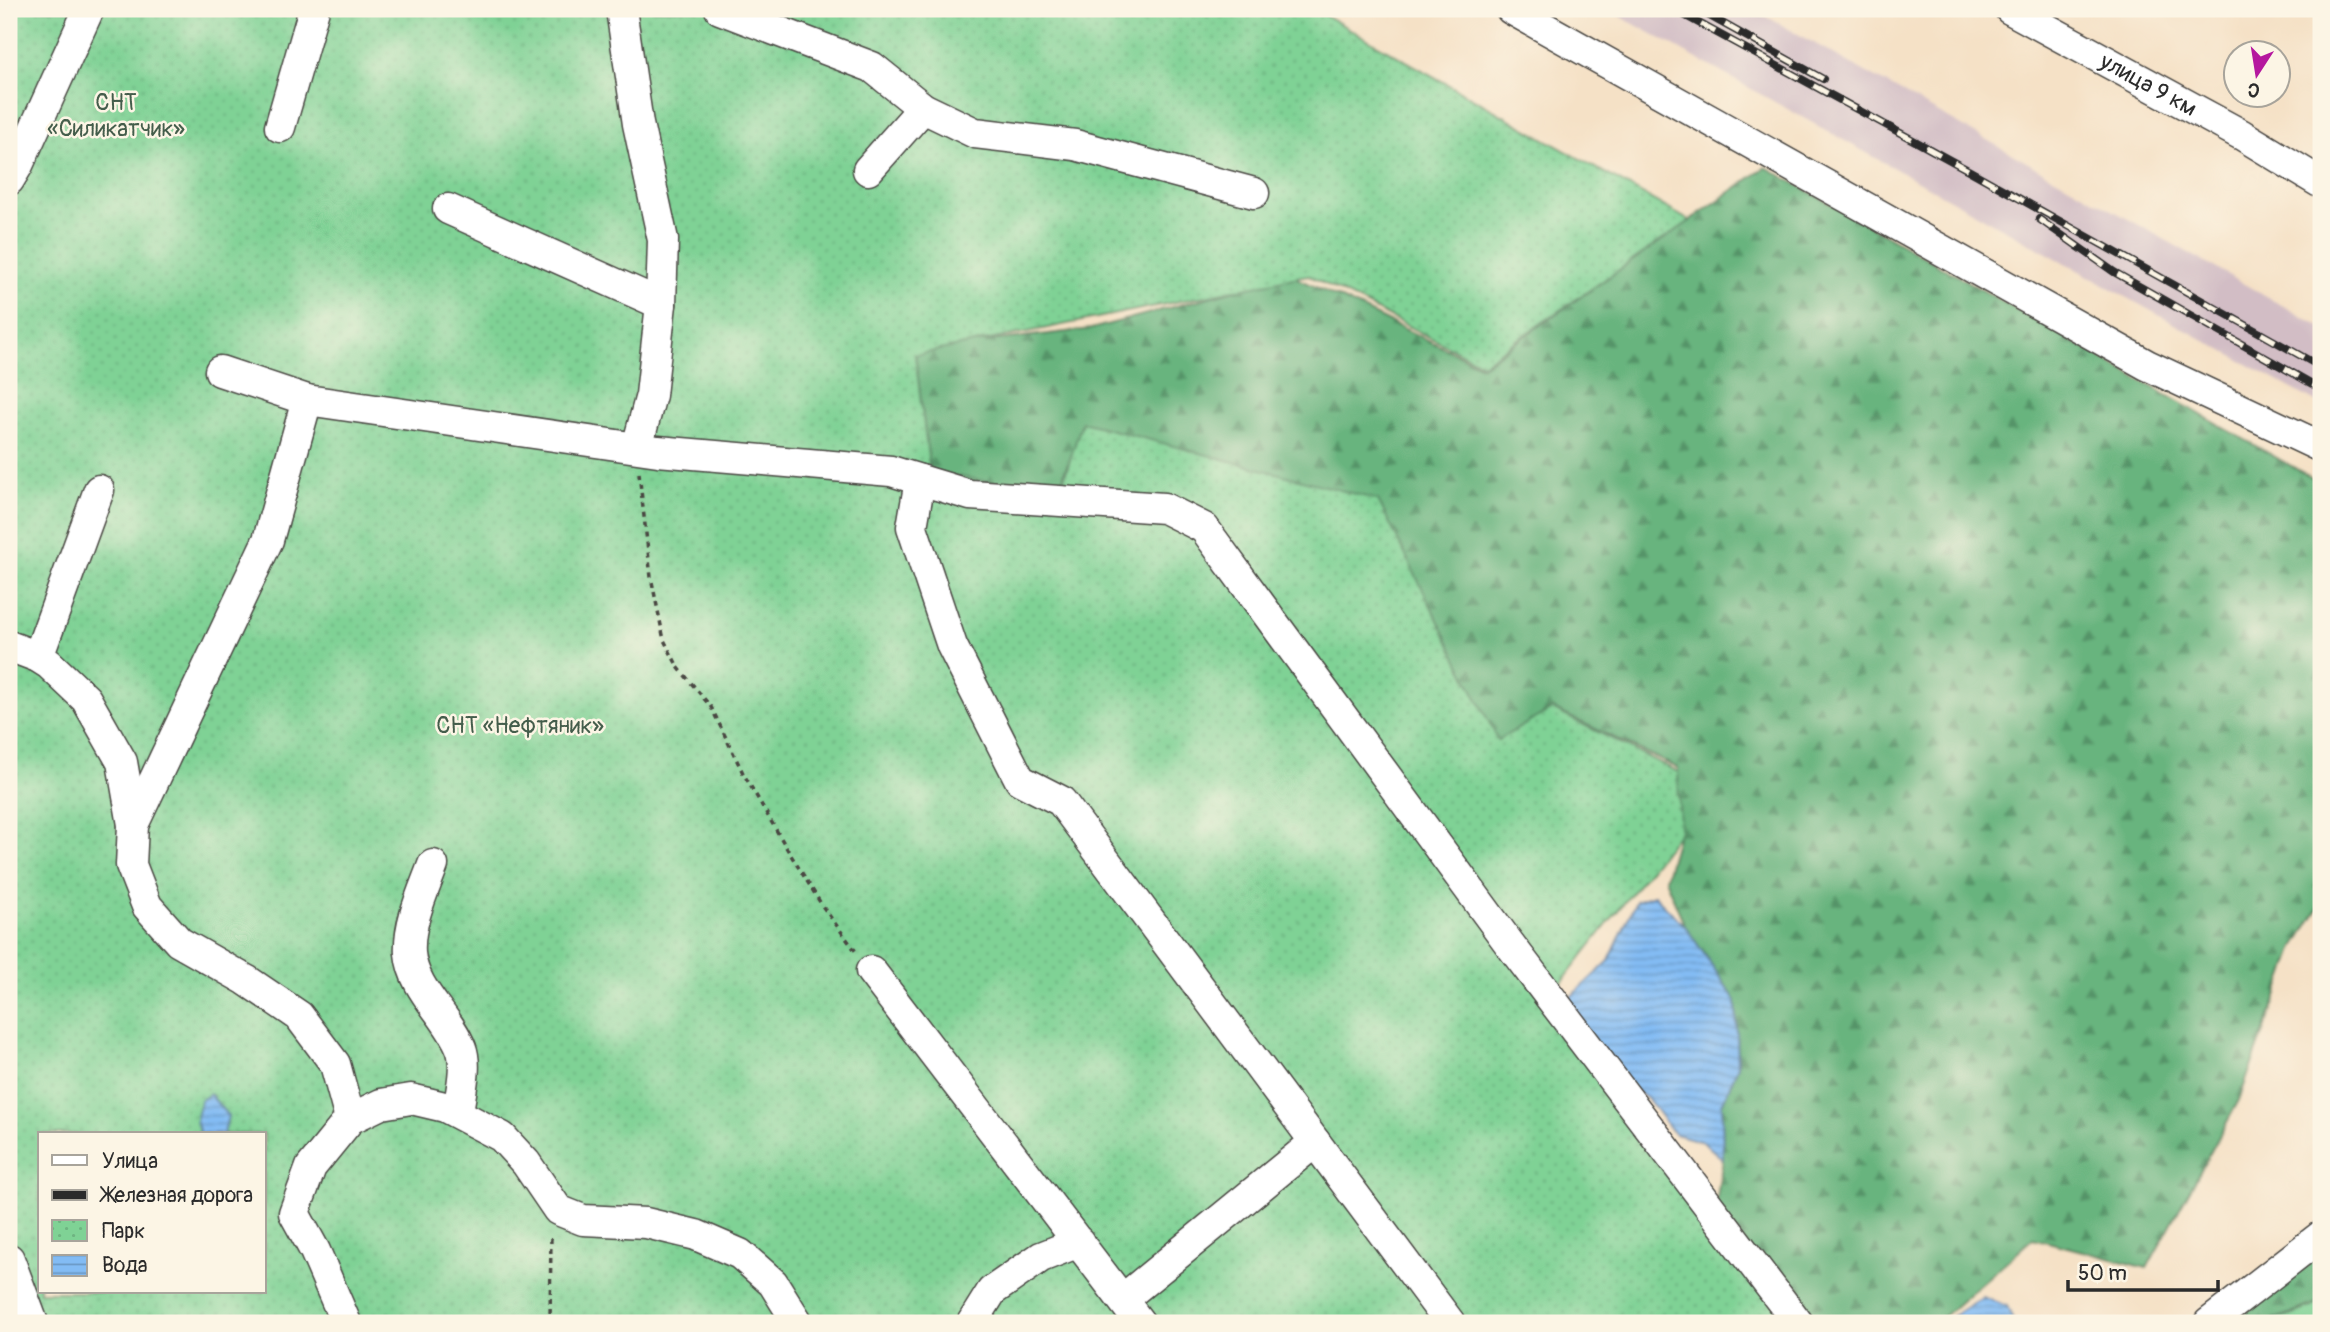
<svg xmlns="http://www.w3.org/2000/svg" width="2330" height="1332" font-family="Pangolin,sans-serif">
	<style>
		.railway { fill: #d2bdc5 }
		.grass { fill: #7fd295; stroke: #557e60; stroke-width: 2 }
		.forest { fill: url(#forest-firs); stroke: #497054; stroke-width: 2 }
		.park { fill: url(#park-dots); stroke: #557e60; stroke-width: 2; fill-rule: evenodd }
		.water { fill: url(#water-rules); stroke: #577490; stroke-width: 2 }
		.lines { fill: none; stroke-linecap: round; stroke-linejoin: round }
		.minor-casing { stroke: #494642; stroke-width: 33 }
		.path { stroke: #494642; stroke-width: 3.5; stroke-dasharray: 5 5; stroke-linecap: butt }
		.minor { stroke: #fff; stroke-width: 30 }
		.rail-casing { stroke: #2b2b2b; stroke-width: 8 }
		.rail { stroke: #fcf5e5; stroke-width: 5; stroke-dasharray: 16; stroke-linecap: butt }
		.labels { text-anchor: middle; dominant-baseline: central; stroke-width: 5; stroke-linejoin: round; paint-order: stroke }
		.street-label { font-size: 23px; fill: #2b2b2b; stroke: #fcf5e5 }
		.park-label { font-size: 23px; fill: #445d4b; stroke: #fcf5e5 }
	</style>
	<defs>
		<pattern id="forest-firs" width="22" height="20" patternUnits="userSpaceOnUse" patternTransform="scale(1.75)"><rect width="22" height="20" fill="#67b47e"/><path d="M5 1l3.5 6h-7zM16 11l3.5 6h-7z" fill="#559367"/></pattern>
		<pattern id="park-dots" width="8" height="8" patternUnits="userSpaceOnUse" patternTransform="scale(1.75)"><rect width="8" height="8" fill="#7fd295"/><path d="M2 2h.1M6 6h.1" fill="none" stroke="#6eb481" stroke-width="1.8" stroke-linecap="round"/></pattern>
		<pattern id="water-rules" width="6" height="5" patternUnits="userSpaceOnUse" patternTransform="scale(1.75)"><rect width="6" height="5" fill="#83bcf4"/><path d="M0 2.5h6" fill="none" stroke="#6b99c6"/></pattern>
	</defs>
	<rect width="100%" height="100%" fill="#fcf5e5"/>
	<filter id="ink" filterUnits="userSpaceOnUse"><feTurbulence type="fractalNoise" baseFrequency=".0143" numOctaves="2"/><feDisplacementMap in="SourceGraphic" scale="14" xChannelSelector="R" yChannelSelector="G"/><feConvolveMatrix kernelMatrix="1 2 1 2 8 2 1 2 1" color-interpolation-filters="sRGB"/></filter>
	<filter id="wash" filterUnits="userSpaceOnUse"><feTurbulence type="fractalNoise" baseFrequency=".00686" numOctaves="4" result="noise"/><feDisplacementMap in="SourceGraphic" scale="28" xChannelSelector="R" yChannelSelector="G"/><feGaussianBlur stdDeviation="1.57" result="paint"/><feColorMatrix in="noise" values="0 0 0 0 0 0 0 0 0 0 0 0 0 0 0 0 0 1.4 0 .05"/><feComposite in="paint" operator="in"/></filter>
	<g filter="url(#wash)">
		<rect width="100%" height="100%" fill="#f5e1c6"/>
		<path class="railway" d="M1607 9H1753L2321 327V405Z"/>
		<path class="grass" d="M2321 1299V1323H2266L2312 1307Z"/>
		<g class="forest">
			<path d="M1766 167 2321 483V904L2295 947 2239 1100 2147 1268 2033 1238 1936 1323H1786L1713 1222 1723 1159 1722 1104 1738 1066 1736 1001 1685 926 1665 879 1678 834V768L1553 709 1496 755 1087 425 1065 470 1060 494 930 472 915 355 939 347 1091 329 1291 275 1482 366Z"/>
			<path d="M2321 1253V1299L2317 1303 2265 1323H2233Z"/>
		</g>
		<path class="park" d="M9 9H1314L1690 221 1482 364 1308 275 915 355 930 472 1059 494 1082 422 1378 500 1498 740 1552 709 1678 772 1680 831 1549 999 1810 1323H9ZM40 1134H264V1292H40Z"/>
		<g class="water">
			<path d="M1654 895 1685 926 1736 1001 1738 1066 1722 1104 1723 1159 1703 1142 1674 1134 1648 1099 1618 1080 1562 1005 1609 961 1636 901Z"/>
			<path d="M210 1094 228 1116 224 1134H200L196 1121 201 1100Z"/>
			<path d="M1982 1297 2007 1306 2014 1323H1942Z"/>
		</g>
	</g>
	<g filter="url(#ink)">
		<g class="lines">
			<g class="minor-casing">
				<g id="minor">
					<path d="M621 9 638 124 663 240 661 304 651 395 637 447"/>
					<path d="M720 9 872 67 923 108 975 133 1075 145 1254 193"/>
					<path d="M1511 9 2147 365 2321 447"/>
					<path id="s1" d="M2010 9 2242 135 2321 183"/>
					<path d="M280 127 314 9"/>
					<path d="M868 170 923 108"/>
					<path d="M9 180 18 165 89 9"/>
					<path d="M448 209 661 304"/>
					<path d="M220 371 307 400 658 451 891 471 970 495 1164 508 1204 528 1508 942 1798 1323"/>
					<path d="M307 400 268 540 133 825 131 865 147 906 179 942 246 980 299 1016 335 1064 350 1119"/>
					<path d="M920 480 912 527 952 646 1020 780 1061 801 1450 1323"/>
					<path d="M9 646 38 657 49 664 86 699 122 762 133 825"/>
					<path d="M38 657 99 490"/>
					<path d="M433 865C423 892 408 924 410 953 413 990 448 1015 461 1048 468 1066 460 1094 458 1113"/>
					<path d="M871 971 1140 1323"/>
					<path d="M9 1259 33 1323"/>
					<path d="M1123 1299 1315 1142"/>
					<path d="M346 1323 315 1251 294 1213 311 1167 350 1119 381 1104 411 1099 445 1107 502 1137 526 1163 558 1210 583 1220 646 1223 696 1235 740 1254 773 1283 798 1323"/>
					<path d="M972 1323 992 1291 1041 1257 1079 1242"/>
					<path d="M2209 1323 2321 1236"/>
				</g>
			</g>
			<g class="path">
				<path d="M639 473 651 577 664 640 678 667 711 707 743 773 789 852 823 907 857 953"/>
				<path d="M550 1323 551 1234"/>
			</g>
			<use href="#minor" class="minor"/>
			<g class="rail-casing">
				<g id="rail">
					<path d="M1673 9 1970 171 2321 367"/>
					<path d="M1697 9 1823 79"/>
					<path d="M2039 219 2114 272 2321 389"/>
				</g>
			</g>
			<use href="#rail" class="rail"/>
		</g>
	</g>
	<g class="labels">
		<g class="street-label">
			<text stroke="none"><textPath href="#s1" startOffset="158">улица 9 км</textPath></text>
		</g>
		<g class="park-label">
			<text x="116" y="102">СНТ<tspan x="116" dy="26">«Силикатчик»</tspan></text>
			<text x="520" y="725">СНТ «Нефтяник»</text>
		</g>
	</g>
	<rect width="2330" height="1332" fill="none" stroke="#fcf5e5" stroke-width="35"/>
	<rect x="38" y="1132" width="228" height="161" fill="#fcf5e5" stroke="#a8a49b" stroke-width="2"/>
	<rect x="52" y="1155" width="35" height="10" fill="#ffffff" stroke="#a8a49b" stroke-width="2"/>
	<text x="102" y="1168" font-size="21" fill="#2b2b2b">Улица</text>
	<rect x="52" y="1190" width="35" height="10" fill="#2b2b2b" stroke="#a8a49b" stroke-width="2"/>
	<text x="102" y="1202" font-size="21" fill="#2b2b2b">Железная дорога</text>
	<rect x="52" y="1220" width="35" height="21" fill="url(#park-dots)" stroke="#a8a49b" stroke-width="2"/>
	<text x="102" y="1238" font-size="21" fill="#2b2b2b">Парк</text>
	<rect x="52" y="1255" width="35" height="21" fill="url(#water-rules)" stroke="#a8a49b" stroke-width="2"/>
	<text x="102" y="1272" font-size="21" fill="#2b2b2b">Вода</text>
	<g transform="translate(2257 74) rotate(192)"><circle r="33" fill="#fcf5e5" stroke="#a8a49b" stroke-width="2"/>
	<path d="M0-5L12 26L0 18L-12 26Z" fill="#b5179e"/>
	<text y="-10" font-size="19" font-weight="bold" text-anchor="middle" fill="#2b2b2b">С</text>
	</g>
	<path d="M2068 1280v10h150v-10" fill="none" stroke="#2b2b2b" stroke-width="3.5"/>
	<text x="2078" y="1280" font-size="21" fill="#2b2b2b" stroke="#fcf5e5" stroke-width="5" paint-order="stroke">50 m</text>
</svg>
